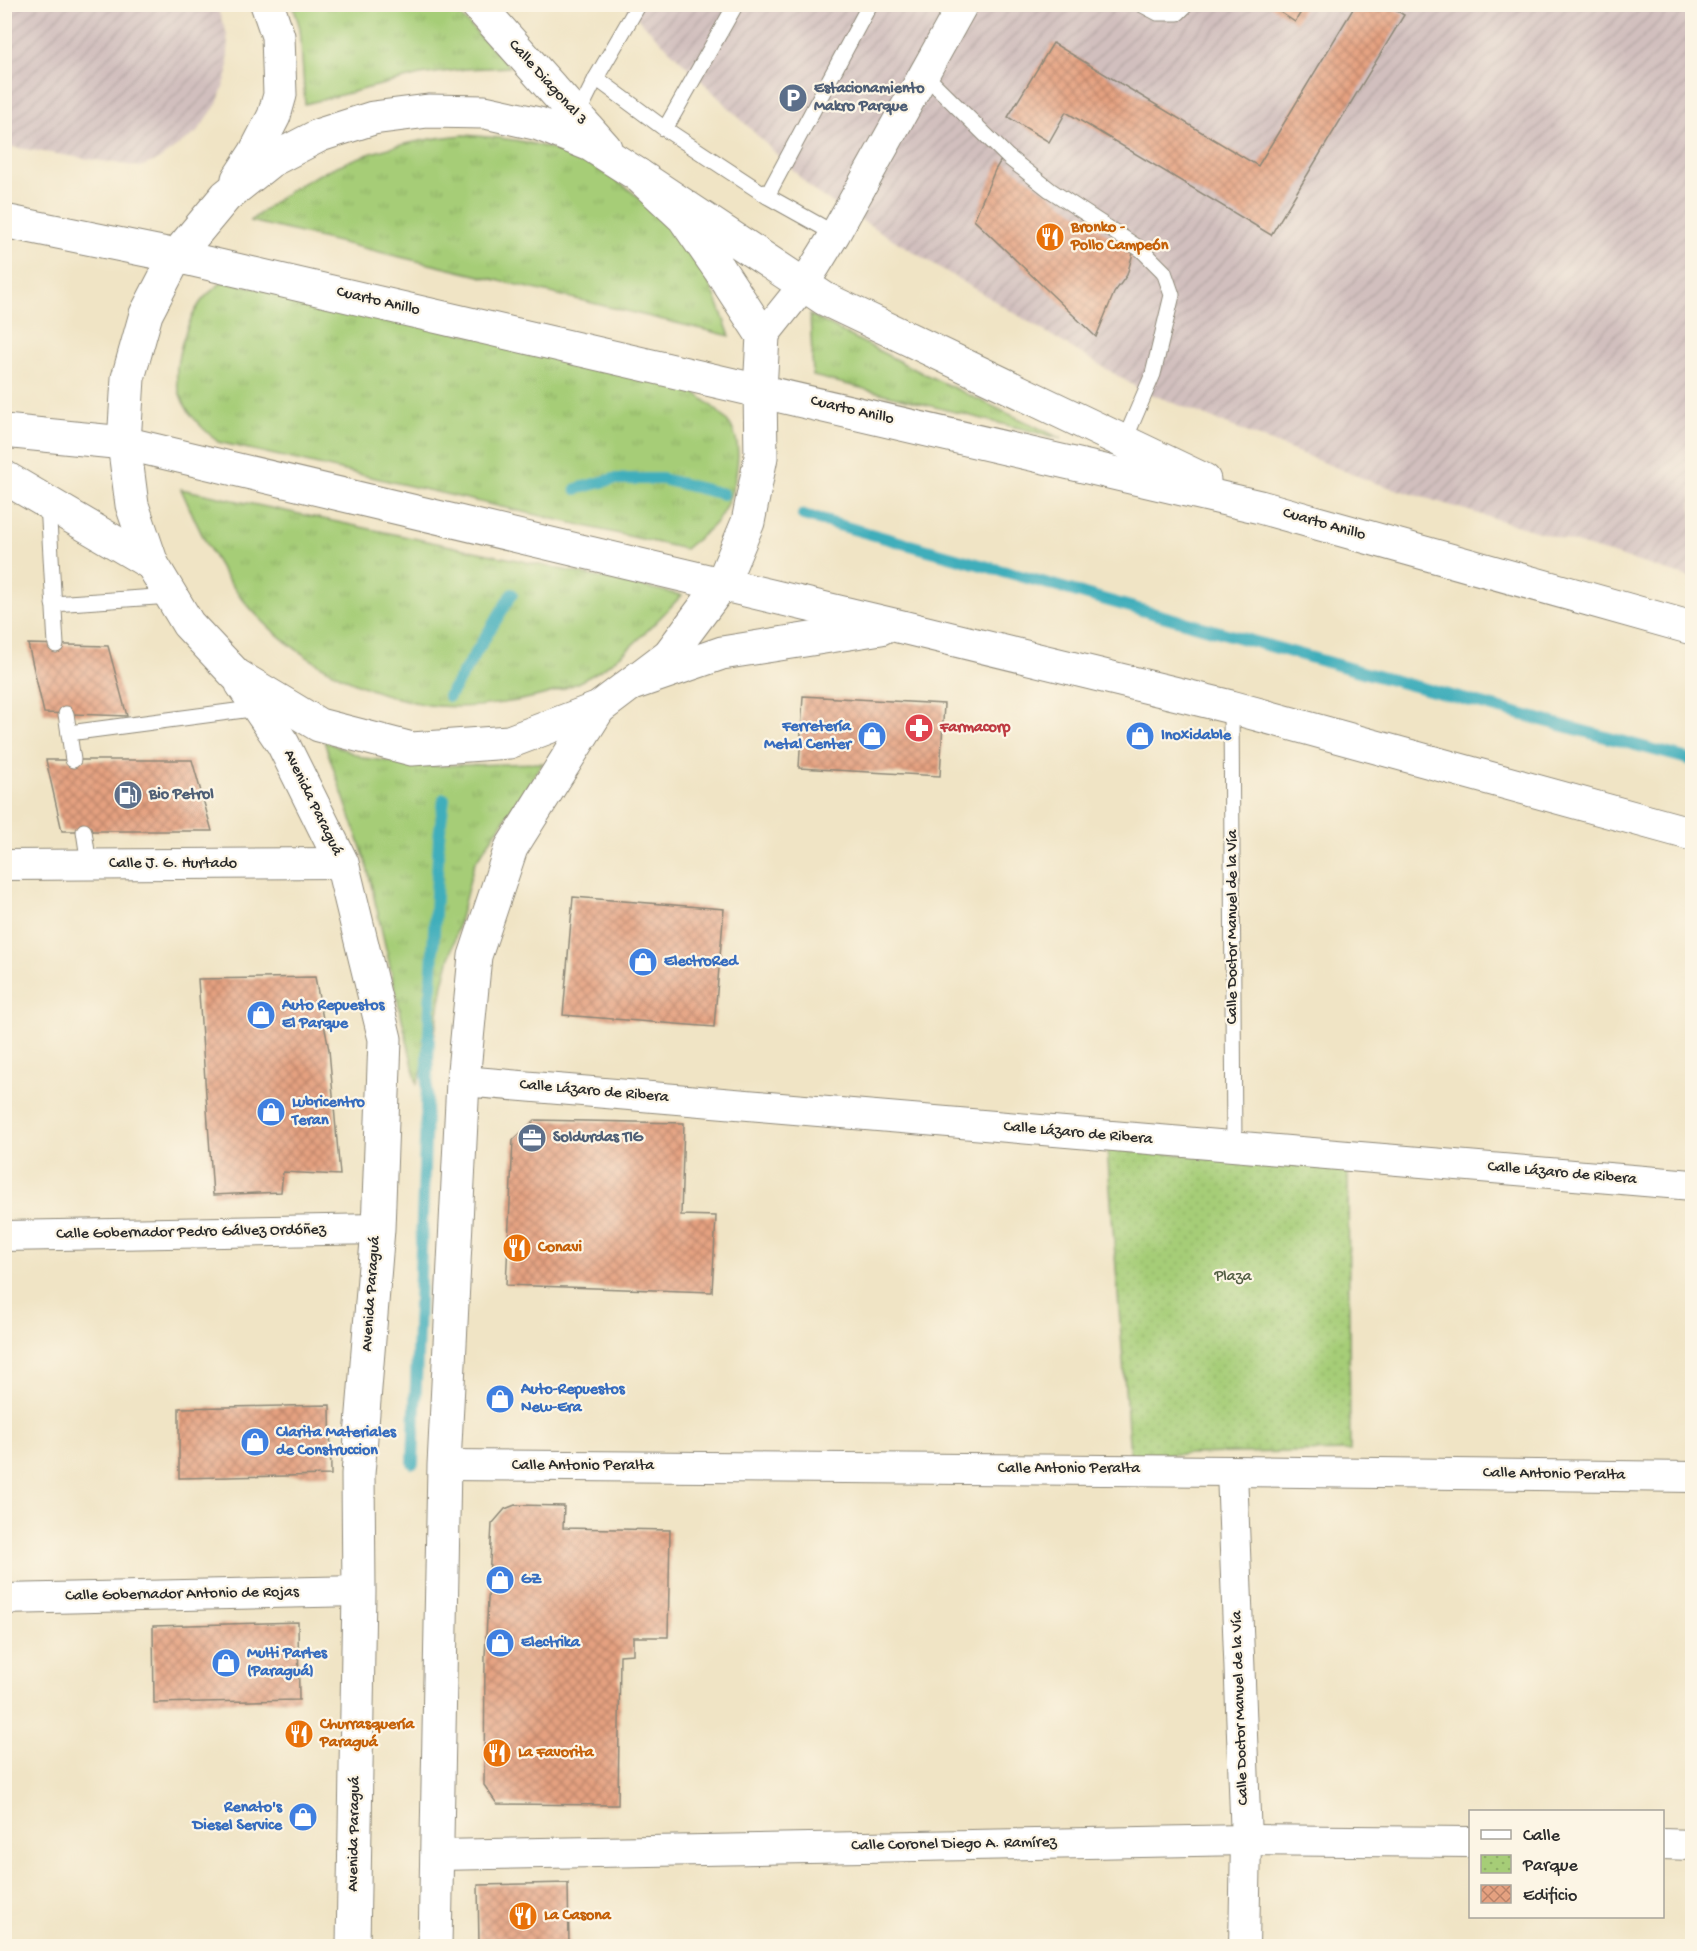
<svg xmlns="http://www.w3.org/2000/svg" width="1697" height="1951" font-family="'Gochi Hand',sans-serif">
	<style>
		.industrial { fill: url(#industrial-furrows) }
		.grass { fill: url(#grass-tufts); stroke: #687c51; stroke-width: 1.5 }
		.park { fill: url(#park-dots); stroke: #687c51; stroke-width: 1.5 }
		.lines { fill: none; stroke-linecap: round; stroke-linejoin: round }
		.stream { stroke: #3faebb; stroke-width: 12 }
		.building { fill: url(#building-cross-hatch) }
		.lane-casing { stroke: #8e8878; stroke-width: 17 }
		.street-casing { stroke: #8e8878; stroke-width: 32 }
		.secondary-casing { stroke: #8e8878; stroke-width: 35 }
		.highway-casing { stroke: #8e8878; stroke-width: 35 }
		.lane { stroke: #fff; stroke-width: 15 }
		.street { stroke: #fff; stroke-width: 30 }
		.secondary { stroke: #fff; stroke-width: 33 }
		.highway { stroke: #fff; stroke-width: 33 }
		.labels { text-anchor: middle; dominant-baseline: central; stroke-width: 4.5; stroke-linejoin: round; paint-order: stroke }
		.street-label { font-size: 16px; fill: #2b2b2b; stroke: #fcf5e5 }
		.service-label { font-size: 16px; font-weight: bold; fill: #4e5e75; stroke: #fcf5e5; text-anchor: start }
		.food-label { font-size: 16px; font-weight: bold; fill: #c56008; stroke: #fcf5e5; text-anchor: start }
		.shop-label { font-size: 16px; font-weight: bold; fill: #366cbe; stroke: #fcf5e5; text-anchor: start }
		.health-label { font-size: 16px; font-weight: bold; fill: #be3a42; stroke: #fcf5e5; text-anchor: start }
		.park-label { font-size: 16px; fill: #505c42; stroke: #fcf5e5 }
	</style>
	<defs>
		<pattern id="industrial-furrows" width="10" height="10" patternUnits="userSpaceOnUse" patternTransform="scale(1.5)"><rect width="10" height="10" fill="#d1bfbe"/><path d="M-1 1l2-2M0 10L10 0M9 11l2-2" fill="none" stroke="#b4a4a3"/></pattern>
		<pattern id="grass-tufts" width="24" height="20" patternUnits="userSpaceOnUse" patternTransform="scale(1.5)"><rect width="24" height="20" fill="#a6cd77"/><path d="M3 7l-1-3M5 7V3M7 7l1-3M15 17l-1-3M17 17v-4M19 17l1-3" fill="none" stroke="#8fb067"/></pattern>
		<pattern id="park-dots" width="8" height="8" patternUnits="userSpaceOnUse" patternTransform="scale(1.5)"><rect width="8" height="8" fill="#a6cd77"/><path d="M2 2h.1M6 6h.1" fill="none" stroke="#8fb067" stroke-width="1.8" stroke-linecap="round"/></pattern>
		<pattern id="building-cross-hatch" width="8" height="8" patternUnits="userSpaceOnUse" patternTransform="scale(1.5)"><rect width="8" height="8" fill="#e5a180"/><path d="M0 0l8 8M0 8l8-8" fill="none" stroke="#ba8369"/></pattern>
	</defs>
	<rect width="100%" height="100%" fill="#fcf5e5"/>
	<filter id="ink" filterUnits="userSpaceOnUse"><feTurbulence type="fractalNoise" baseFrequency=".0167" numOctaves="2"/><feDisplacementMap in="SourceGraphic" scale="12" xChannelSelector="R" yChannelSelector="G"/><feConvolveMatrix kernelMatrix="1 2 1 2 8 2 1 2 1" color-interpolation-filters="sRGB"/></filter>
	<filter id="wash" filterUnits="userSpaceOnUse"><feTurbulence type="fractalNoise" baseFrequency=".008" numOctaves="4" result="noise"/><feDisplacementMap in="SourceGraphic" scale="24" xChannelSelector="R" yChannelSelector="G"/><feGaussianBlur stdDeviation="1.35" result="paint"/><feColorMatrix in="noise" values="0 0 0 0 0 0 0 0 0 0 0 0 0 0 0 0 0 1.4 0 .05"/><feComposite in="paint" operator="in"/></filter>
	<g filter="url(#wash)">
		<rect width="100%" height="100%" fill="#f0e4c5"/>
		<g class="industrial">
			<path d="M4 5H216L227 34 228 47V73L217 104 197 132 158 160 140 167 5 146Z"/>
			<path d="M624 5H1692V578L1372 482 1141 390 815 192Z"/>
		</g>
		<g class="grass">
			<path d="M293 5H450L510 67 466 69 420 75 305 104 300 28Z"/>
			<path d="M464 135C492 137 518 139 545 147 610 165 677 220 708 280 717 298 723 318 730 336L250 221C264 210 279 198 294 188 346 157 403 140 464 135Z"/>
			<path d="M224 281 679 381C692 390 723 413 731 426 746 452 734 499 716 522 708 532 695 540 685 549L218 442C201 427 183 411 178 387 172 364 187 322 200 303 206 294 216 287 224 281Z"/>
			<path d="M810 315 914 369 1062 439 813 376Z"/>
			<path d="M181 489 682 595C651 627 620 663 579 682 539 701 467 712 423 704 351 690 282 651 237 592 213 561 197 525 181 489Z"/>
			<path d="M324 741 364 758 427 766 543 763 474 864 443 984 434 1038 417 1084 366 862Z"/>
		</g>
		<path class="park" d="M1107 1148 1348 1169 1350 1451 1130 1455Z"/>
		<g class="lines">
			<g class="stream">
				<path d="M576 489 613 479H662L723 494"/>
				<path d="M803 515 1373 675 1692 760"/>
				<path d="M449 696 512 594"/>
				<path d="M413 1463 430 1007 439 837 444 799"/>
			</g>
		</g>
		<g id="blocks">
			<g class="building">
				<path d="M1268 4H1306L1295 22Z"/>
				<path d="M1356 4H1386L1404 15 1271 235 1066 112 1049 142 1008 117 1053 43 1258 166Z"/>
				<path d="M1001 160 1133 253 1127 275 1114 293 1096 337 974 220 995 170Z"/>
				<path d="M4 604H10L6 676H4Z"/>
				<path d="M28 644 108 646 127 716 44 713Z"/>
				<path d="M803 696 944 704 940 776 799 768Z"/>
				<path d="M46 760H192L212 831H62Z"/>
				<path d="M573 897 724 909 714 1027 563 1015Z"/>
				<path d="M315 977 329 1050 340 1175 283 1172 281 1192 213 1195 198 979Z"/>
				<path d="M535 1120 684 1123 681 1215 716 1216 712 1292 506 1285 513 1140Z"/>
				<path d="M330 1405 331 1475 179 1478V1408Z"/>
				<path d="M515 1505 564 1506 563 1528 670 1530 668 1637H633V1654L620 1655 618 1805 497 1804 484 1785 485 1656 492 1524 505 1509Z"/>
				<path d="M298 1622 299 1700 154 1703 153 1626Z"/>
				<path d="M568 1883 569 1946H479L478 1885Z"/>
			</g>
		</g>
	</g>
	<g filter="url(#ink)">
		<use href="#blocks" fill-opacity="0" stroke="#8e8878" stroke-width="1.5"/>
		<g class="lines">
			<g class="lane-casing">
				<g id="lane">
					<path d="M736 4 665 129 767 196 870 4"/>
					<path d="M1141 4 1158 13H1178L1187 4"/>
					<path d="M924 74 1008 157 1050 190 1142 250 1164 272 1172 295 1153 374 1123 444"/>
					<path d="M596 78 665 129"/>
					<path d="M577 116 596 78 639 4"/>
					<path d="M767 196 835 234"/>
					<path d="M48 503 56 645"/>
					<path d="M53 604 171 596"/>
					<path d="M1231 707 1234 1147"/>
					<path d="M66 714 73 760"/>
					<path d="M69 733 259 708"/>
					<path d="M84 831 89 865"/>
				</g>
			</g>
			<g class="street-casing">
				<g id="street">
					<path d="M763 336 803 286 835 234 963 4"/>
					<path d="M4 865 342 863"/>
					<path d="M463 1081 1692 1185"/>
					<path d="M4 1236 378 1229"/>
					<path d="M444 1465 1232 1471 1692 1477"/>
					<path d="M1232 1471 1246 1840 1244 1946"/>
					<path d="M4 1599 359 1591"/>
					<path d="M1662 1844 1692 1845"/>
					<path d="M438 1855 1246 1840 1470 1842"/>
				</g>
			</g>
			<g class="secondary-casing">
				<g id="secondary">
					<path d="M477 4 605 148"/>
					<path d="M428 111 485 112 539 124 591 145 638 175 684 218 720 270 763 336 760 390 761 457 748 522 722 584 669 655 599 708 509 742 412 749 319 725 236 675 188 624 152 564 132 505 124 443 128 378 146 314 176 256 226 196 270 161 320 135 373 118Z"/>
					<path d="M238 179 255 153 274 116 280 95 278 36 267 4"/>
					<path d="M242 684 283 744 342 863 385 1039 378 1229 358 1474 359 1591 353 1946"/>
					<path d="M435 1946 444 1465 463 1081 475 956 511 848 599 708"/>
				</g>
			</g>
			<g class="highway-casing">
				<g id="highway">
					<path d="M638 175 825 299 1204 480"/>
					<path d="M4 221 176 256 1260 507 1692 628"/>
					<path d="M4 431 124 443 898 626 1231 707 1692 834"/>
					<path d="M4 477 152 564"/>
					<path d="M632 684 722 653 881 628"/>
				</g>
			</g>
			<use href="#lane" class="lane"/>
			<use href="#street" class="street"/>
			<use href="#secondary" class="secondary"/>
			<use href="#highway" class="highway"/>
		</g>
	</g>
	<defs>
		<g id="parking-disc" transform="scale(1.5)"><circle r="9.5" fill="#5c6f8a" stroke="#fcf5e5"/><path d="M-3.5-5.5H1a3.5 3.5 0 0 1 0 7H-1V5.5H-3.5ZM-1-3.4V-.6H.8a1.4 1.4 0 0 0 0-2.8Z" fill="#fff"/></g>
		<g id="restaurant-disc" transform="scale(1.5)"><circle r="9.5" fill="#e8710a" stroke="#fcf5e5"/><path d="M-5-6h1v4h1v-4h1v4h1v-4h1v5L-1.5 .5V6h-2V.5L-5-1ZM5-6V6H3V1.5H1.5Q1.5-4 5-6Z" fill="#fff"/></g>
		<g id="pharmacy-disc" transform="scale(1.5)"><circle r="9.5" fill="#e0444e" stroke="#fcf5e5"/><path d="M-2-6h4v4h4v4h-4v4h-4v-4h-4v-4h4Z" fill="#fff"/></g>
		<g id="shop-disc" transform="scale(1.5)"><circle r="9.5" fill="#3f7fe0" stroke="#fcf5e5"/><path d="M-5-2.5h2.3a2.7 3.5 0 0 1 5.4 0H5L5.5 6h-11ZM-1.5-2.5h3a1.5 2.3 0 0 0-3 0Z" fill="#fff"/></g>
		<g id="fuel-disc" transform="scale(1.5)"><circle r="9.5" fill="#5c6f8a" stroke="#fcf5e5"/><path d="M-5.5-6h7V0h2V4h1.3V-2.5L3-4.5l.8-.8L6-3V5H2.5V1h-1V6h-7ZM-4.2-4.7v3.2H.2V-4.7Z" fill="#fff"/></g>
		<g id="office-disc" transform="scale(1.5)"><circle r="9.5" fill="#5c6f8a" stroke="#fcf5e5"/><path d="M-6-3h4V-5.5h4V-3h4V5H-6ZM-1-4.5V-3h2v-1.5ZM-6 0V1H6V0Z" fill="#fff"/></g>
	</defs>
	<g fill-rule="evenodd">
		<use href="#parking-disc" x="793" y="98"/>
		<use href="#restaurant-disc" x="1050" y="237"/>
		<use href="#pharmacy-disc" x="919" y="728"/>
		<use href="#shop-disc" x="872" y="736"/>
		<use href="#shop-disc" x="1140" y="736"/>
		<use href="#fuel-disc" x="128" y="795"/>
		<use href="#shop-disc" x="643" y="962"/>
		<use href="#shop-disc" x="261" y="1015"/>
		<use href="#shop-disc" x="271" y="1112"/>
		<use href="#office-disc" x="532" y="1138"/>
		<use href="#restaurant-disc" x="517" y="1248"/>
		<use href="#shop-disc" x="500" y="1399"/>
		<use href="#shop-disc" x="255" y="1442"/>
		<use href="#shop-disc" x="500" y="1580"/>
		<use href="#shop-disc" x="500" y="1643"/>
		<use href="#shop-disc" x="226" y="1663"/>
		<use href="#restaurant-disc" x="299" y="1734"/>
		<use href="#restaurant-disc" x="497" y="1753"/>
		<use href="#shop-disc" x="303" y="1817"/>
		<use href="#restaurant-disc" x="523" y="1916"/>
	</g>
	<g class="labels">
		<g class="street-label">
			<text transform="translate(547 83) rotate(48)">Calle Diagonal 3</text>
			<text transform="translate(378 302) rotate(13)">Cuarto Anillo</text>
			<text transform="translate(852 411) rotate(13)">Cuarto Anillo</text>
			<text transform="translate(1324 525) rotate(16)">Cuarto Anillo</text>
			<text transform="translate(312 803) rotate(64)">Avenida Paraguá</text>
			<text x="173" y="864">Calle J. G. Hurtado</text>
			<text transform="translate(1233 927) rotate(-90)">Calle Doctor Manuel de la Vía</text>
			<text transform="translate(594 1092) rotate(5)">Calle Lázaro de Ribera</text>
			<text transform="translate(1078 1134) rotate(5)">Calle Lázaro de Ribera</text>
			<text transform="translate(1562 1174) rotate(5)">Calle Lázaro de Ribera</text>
			<text transform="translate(191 1233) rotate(-1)">Calle Gobernador Pedro Gálvez Ordóñez</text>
			<text transform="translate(372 1294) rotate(-86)">Avenida Paraguá</text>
			<text x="583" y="1466">Calle Antonio Peralta</text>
			<text x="1069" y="1469">Calle Antonio Peralta</text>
			<text transform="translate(1554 1475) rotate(1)">Calle Antonio Peralta</text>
			<text transform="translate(182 1595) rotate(-1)">Calle Gobernador Antonio de Rojas</text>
			<text transform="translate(1241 1708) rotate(-92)">Calle Doctor Manuel de la Vía</text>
			<text transform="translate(355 1834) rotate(-89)">Avenida Paraguá</text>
			<text transform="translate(954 1845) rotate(-1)">Calle Coronel Diego A. Ramírez</text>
		</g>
		<g class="service-label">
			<text x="814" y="89">Estacionamiento<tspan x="814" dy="18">Makro Parque</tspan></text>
			<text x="149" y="795">Bio Petrol</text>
			<text x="553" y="1138">Soldurdas TIG</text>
		</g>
		<g class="food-label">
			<text x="1071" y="228">Bronko -<tspan x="1071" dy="18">Pollo Campeón</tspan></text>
			<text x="538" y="1248">Conavi</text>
			<text x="320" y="1725">Churrasquería<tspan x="320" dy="18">Paraguá</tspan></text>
			<text x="518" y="1753">La Favorita</text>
			<text x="544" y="1916">La Casona</text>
		</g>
		<g class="shop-label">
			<text x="851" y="727" text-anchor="end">Ferretería<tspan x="851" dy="18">Metal Center</tspan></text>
			<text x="1161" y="736">Inoxidable</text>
			<text x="664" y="962">ElectroRed</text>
			<text x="282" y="1006">Auto Repuestos<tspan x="282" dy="18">El Parque</tspan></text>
			<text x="292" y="1103">Lubricentro<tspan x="292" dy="18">Teran</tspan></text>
			<text x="521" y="1390">Auto-Repuestos<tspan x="521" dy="18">New-Era</tspan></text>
			<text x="276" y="1433">Clarita Materiales<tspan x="276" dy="18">de Construccion</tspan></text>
			<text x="521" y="1580">GZ</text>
			<text x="521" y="1643">Electrika</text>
			<text x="247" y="1654">Multi Partes<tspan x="247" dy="18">(Paraguá)</tspan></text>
			<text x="282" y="1808" text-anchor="end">Renato's<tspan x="282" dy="18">Diesel Service</tspan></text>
		</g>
		<g class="health-label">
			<text x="940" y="728">Farmacorp</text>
		</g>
		<g class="park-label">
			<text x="1233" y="1277">Plaza</text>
		</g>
	</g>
	<rect width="1697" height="1951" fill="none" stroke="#fcf5e5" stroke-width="24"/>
	<rect x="1469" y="1810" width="195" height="108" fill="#fcf5e5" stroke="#a8a49b" stroke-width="1.5"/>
	<rect x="1481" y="1830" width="30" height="9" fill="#ffffff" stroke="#a8a49b" stroke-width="1.5"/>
	<text x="1523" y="1840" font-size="18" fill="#2b2b2b">Calle</text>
	<rect x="1481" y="1855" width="30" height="18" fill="url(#park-dots)" stroke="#a8a49b" stroke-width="1.5"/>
	<text x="1523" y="1870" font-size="18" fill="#2b2b2b">Parque</text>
	<rect x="1481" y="1885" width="30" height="18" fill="url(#building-cross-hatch)" stroke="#a8a49b" stroke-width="1.5"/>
	<text x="1523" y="1900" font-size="18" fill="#2b2b2b">Edificio</text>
</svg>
